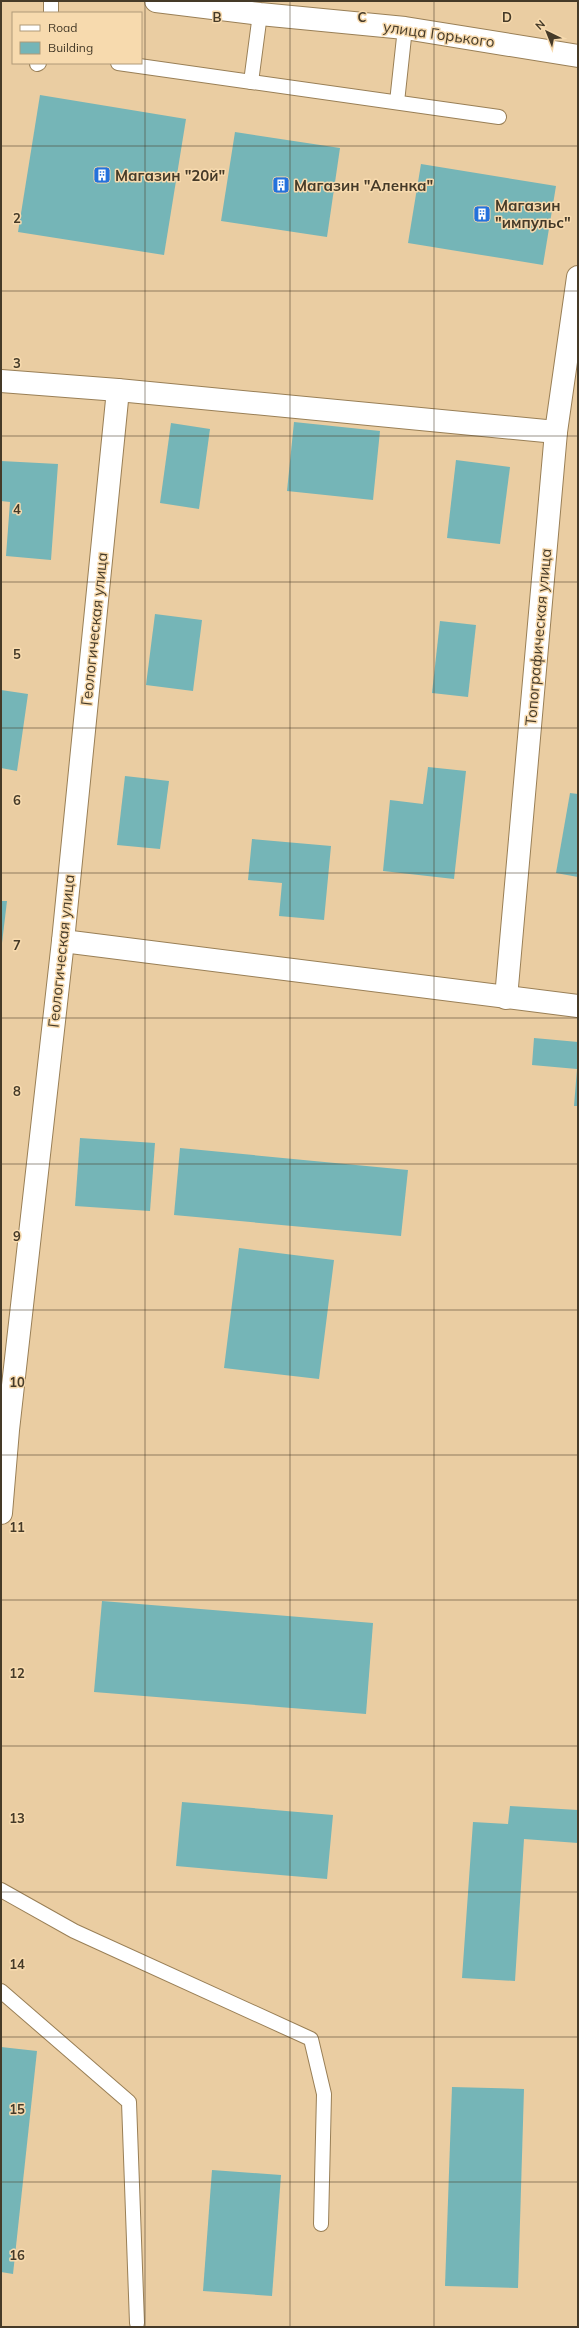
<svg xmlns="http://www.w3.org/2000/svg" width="579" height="2328" font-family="Mulish,sans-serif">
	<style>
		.building { fill: #75b5b7 }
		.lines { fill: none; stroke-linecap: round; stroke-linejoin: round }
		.service-casing { stroke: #997f56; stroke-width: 16 }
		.minor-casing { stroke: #997f56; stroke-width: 24 }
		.tertiary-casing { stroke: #997f56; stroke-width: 24 }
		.service { stroke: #fff; stroke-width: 14 }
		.minor { stroke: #fff; stroke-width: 22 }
		.tertiary { stroke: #fff; stroke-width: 22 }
		.grid { fill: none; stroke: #453a28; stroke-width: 1; stroke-opacity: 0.55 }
		.labels { text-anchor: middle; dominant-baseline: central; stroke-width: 3; stroke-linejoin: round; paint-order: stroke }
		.street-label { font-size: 15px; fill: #453a28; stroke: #f7daae }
		.poi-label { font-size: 15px; font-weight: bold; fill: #453a28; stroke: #f7daae; text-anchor: start }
		.grid-label { font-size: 13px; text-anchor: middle; font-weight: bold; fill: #453a28; stroke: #f7daae; stroke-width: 3; stroke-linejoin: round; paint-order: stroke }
	</style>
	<rect width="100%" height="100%" fill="#eacda2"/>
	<g class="building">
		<path d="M40 95 186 119 164 255 18 232Z"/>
		<path d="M235 132 340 148 327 237 221 221Z"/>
		<path d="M421 164 556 186 543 265 408 243Z"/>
		<path d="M294 422 380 431 373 500 287 491Z"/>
		<path d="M171 423 210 429 199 509 160 503Z"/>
		<path d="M456 460 510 467 500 544 447 538Z"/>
		<path d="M1 461 58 464 51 560 6 556 10 502 1 501Z"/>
		<path d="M155 614 202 620 193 691 146 685Z"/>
		<path d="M440 621 476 625 468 697 432 693Z"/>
		<path d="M1 690 28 694 17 771 1 768Z"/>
		<path d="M428 767 466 771 454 879 383 871 390 800 423 804Z"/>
		<path d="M125 776 169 781 160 849 117 845Z"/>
		<path d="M570 793 578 794V877L556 873Z"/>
		<path d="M252 839 331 846 324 920 279 916 282 883 248 880Z"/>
		<path d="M1 901H7L2 943H1Z"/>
		<path d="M534 1038 578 1042V1106H574L577 1069 532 1065Z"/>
		<path d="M80 1138 155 1143 150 1211 75 1206Z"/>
		<path d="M180 1148 408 1170 401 1236 174 1215Z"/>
		<path d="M239 1248 334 1260 319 1379 224 1368Z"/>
		<path d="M102 1601 373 1623 366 1714 94 1692Z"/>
		<path d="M182 1802 333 1815 327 1879 176 1866Z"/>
		<path d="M510 1806 578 1810V1843L524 1839 515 1981 462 1978 473 1822 508 1824Z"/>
		<path d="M1 2047 37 2051 13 2274 1 2272Z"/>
		<path d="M452 2087 524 2089 518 2288 445 2286Z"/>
		<path d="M212 2170 281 2175 272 2296 203 2291Z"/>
	</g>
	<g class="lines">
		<g class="service-casing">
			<g id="service">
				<path d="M51 1V13"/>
				<path d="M118 63 499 117"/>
				<path d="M37 64 39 63"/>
				<path d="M251 82 260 14"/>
				<path d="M397 102 405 28"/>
				<path d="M1 1890 74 1931 311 2039 324 2094 321 2224"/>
				<path d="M1 1991 129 2102 137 2323"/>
			</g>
		</g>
		<g class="minor-casing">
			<g id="minor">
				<path d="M1 381 118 390 556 432"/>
				<path d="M63 941 578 1006"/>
				<path d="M506 998 556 432 578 277"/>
				<path d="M1 1513 8 1430 63 941 118 390"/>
			</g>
		</g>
		<g class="tertiary-casing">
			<path id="tertiary" d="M156 1 260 14 405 28 578 56"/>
		</g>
		<use href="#service" class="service"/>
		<use href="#minor" class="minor"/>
		<use href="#tertiary" class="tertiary"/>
	</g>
	<path class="grid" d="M145 1V2327M290 1V2327M434 1V2327M1 146H578M1 291H578M1 436H578M1 582H578M1 728H578M1 873H578M1 1018H578M1 1164H578M1 1310H578M1 1455H578M1 1600H578M1 1746H578M1 1892H578M1 2037H578M1 2182H578"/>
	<defs>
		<g id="building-square" transform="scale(0.9)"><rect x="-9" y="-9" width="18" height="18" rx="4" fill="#2471dc" stroke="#f7daae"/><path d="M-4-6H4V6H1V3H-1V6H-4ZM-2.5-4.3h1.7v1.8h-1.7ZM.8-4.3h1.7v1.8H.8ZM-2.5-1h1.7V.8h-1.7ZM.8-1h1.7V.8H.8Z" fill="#fff"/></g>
	</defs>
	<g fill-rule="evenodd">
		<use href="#building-square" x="102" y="175"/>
		<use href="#building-square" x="281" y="185"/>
		<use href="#building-square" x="482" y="214"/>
	</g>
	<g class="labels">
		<g class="street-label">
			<text transform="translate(439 34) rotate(8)">улица Горького</text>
			<text transform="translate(94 629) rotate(-84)">Геологическая улица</text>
			<text transform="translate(538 637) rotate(-85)">Топографическая улица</text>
			<text transform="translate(61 951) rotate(-84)">Геологическая улица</text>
		</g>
		<g class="poi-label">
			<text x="115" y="175">Магазин "20й"</text>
			<text x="294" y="185">Магазин "Аленка"</text>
			<text x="495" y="205">Магазин<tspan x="495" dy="17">"импульс"</tspan></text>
		</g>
	</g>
	<g class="grid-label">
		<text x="217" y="22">B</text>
		<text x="362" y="22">C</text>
		<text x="507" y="22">D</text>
		<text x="17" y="223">2</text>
		<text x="17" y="368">3</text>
		<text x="17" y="514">4</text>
		<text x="17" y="659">5</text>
		<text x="17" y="805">6</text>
		<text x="17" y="950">7</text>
		<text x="17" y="1096">8</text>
		<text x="17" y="1241">9</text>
		<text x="17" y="1387">10</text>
		<text x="17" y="1532">11</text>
		<text x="17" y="1678">12</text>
		<text x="17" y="1823">13</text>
		<text x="17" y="1969">14</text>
		<text x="17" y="2114">15</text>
		<text x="17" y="2260">16</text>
	</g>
	<rect width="579" height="2328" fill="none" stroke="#453a28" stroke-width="4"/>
	<rect x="12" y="12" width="130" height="52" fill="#f7daae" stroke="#b09a78"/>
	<rect x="20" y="25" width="20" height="6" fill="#ffffff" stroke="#b09a78"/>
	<text x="48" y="32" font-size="12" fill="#453a28">Road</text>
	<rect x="20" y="42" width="20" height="12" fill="#75b5b7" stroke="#b09a78"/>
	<text x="48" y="52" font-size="12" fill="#453a28">Building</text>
	<g transform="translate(547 32) rotate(317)" stroke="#f7daae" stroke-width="3" paint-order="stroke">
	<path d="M0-3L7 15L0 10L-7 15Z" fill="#453a28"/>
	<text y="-6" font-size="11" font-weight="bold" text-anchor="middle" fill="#453a28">N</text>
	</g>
</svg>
